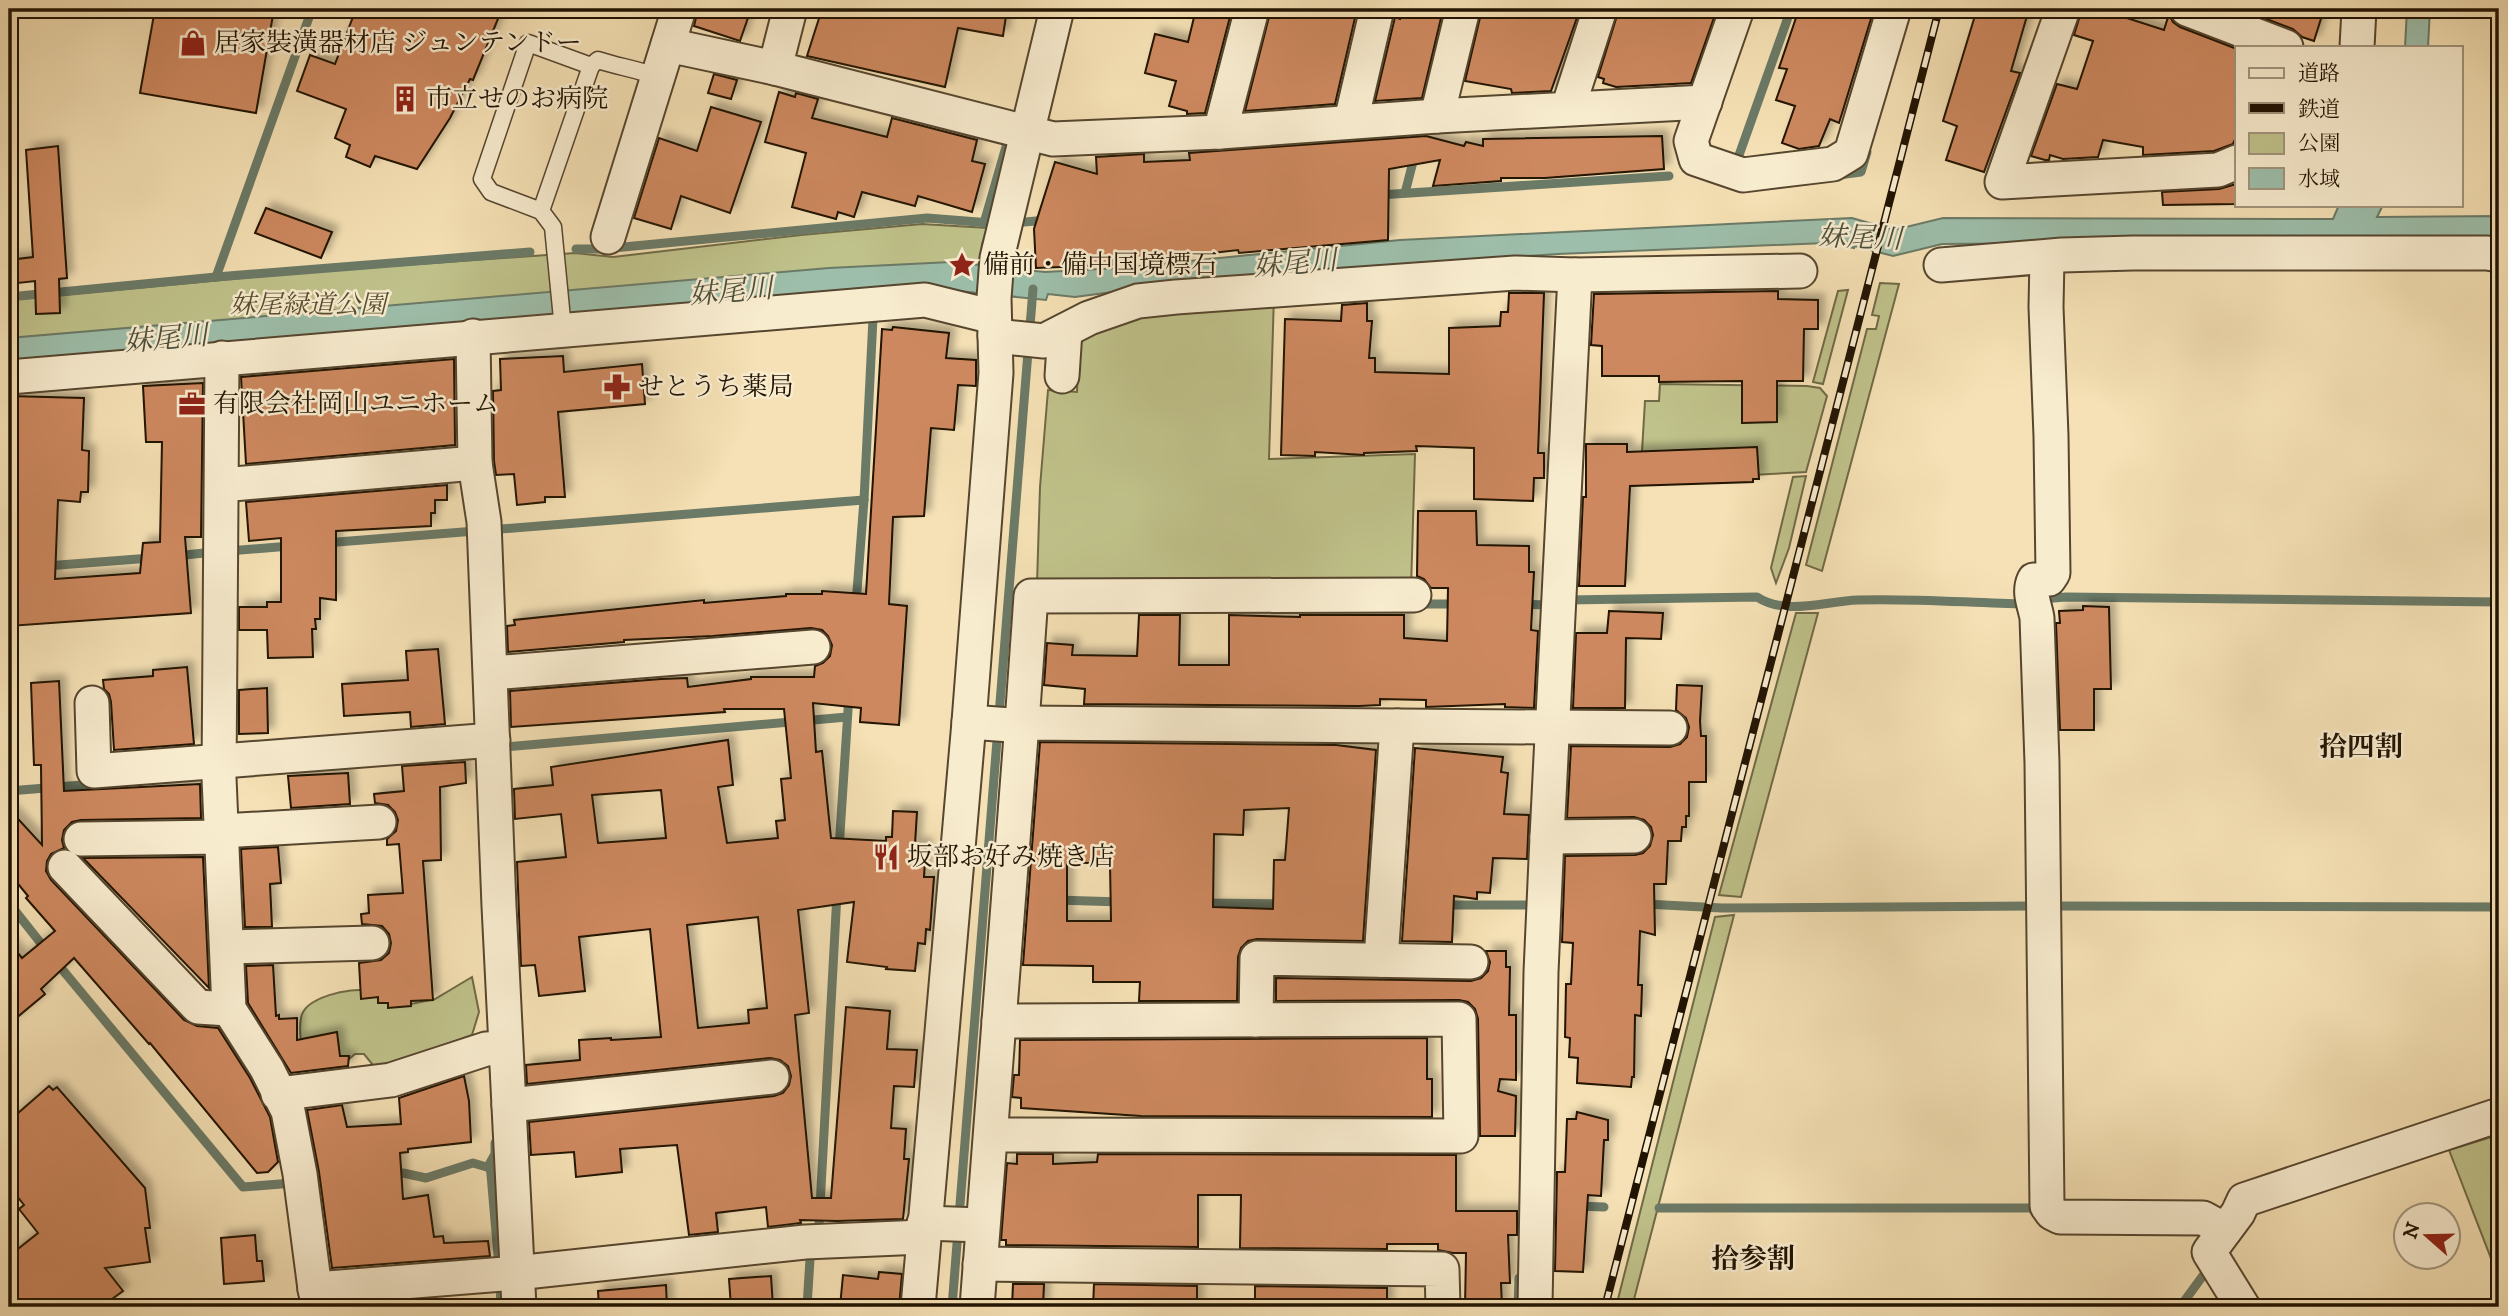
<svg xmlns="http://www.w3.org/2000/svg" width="2508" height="1316" font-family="'IM FELL DW Pica','Noto Serif JP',serif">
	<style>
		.green { fill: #c0c28b; stroke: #706a46; stroke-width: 2 }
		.water { fill: #9dbeaa; stroke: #6b7a67; stroke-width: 2 }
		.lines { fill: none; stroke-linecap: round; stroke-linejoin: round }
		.stream { stroke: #6b7a67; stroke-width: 9 }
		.building { fill: #cd885f; stroke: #211302; stroke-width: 2; fill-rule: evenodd; filter: url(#shadow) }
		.lane-casing { stroke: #56462f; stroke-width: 19 }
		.street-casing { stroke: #56462f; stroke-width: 37 }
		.lane { stroke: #f8eccf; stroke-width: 16 }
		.street { stroke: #f8eccf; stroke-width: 33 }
		.rail-casing { stroke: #211302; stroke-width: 8 }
		.rail { stroke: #f8eccf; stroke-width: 5; stroke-dasharray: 16; stroke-linecap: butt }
		.labels { text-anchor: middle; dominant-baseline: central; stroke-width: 5; stroke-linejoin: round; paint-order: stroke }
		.poi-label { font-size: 26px; fill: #211302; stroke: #f8eccf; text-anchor: start }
		.park-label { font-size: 26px; font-style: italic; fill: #595032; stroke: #f8eccf }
		.water-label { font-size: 28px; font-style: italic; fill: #4c4f3d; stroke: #f8eccf }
		.neighbourhood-label { font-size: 28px; font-weight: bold; fill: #211302; stroke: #f8eccf }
	</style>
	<defs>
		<filter id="shadow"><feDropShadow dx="6" dy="-6" stdDeviation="3.5" flood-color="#0004"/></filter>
	</defs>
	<rect width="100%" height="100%" fill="#f5e1b5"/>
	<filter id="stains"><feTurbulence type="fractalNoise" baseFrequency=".00286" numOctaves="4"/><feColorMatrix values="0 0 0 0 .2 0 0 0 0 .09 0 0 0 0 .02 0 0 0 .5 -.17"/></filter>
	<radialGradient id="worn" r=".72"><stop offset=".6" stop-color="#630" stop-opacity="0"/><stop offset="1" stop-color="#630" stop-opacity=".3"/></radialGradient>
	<g class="green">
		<path d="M922 224 988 228 982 244 978 292 932 285 9 365V300L307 272 575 253 613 257 801 235Z"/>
		<path d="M1880 283 1899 284 1822 571 1806 565 1867 329H1876L1879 316 1872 315Z"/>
		<path d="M1848 290 1823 384 1813 382 1838 291Z"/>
		<path d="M1274 295 1269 459 1415 454 1411 589 1037 584 1040 487 1048 390 1077 392 1079 335 1147 307Z"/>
		<path d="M1660 384 1807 386 1820 388 1827 396 1806 472 1656 480 1641 468 1645 401H1659Z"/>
		<path d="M1806 476 1789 548 1776 583 1771 568 1793 477Z"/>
		<path d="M1796 613H1818L1741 897 1719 895Z"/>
		<path d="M1734 915 1632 1307H1616L1715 917Z"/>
		<path d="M472 977 479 1012 472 1035 377 1070 364 1054H355L348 1060V1076L329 1080 306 1067C303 1051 298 1034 301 1018 304 997 351 987 368 991 378 994 388 1002 397 1007L435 999Z"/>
		<path d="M2498 1135 2499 1138V1279L2449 1150Z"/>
	</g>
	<g class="water">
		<path d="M2407 9H2430L2428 47H2405Z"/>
		<path d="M2339 205H2383L2377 217 2499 216V240L1942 244 1893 256 1855 246 1854 248 1849 247V242L1558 254 1415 263 1135 289 1075 297 1048 294 1046 300 929 288 9 368V338L829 268 951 262 1045 272 1119 268 1400 240 1852 218 1894 230 1943 218 2333 219Z"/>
	</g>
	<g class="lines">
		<g class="stream">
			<path d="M1738 158 1791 9"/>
			<path d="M1838 175 1861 172 1867 152"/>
			<path d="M1405 193 1415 154"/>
			<path d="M1379 195 1669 176"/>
			<path d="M984 223 1010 133"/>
			<path d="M1014 223 1047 220"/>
			<path d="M576 249H603L927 218 991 223"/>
			<path d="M216 277 312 9"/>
			<path d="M9 297 216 277 530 252"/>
			<path d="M325 543 864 500"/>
			<path d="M228 551 290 546"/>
			<path d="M175 556 214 552"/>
			<path d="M46 566 151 558"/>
			<path d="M2042 599 2066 597 2499 602"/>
			<path d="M1568 600 1757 597C1786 616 1825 601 1858 600 1913 598 1970 603 2026 604"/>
			<path d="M856 604 864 500 873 318"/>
			<path d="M1419 604H1457"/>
			<path d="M1520 604 1548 605"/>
			<path d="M506 747 847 717"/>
			<path d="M9 791 94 784"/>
			<path d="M839 849 849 695"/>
			<path d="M1056 900 1122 902"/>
			<path d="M9 903 47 951"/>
			<path d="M1203 903 1283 904"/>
			<path d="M1645 904 1722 908 2037 906"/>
			<path d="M1444 905H1531"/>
			<path d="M2051 906 2499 907"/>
			<path d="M56 962 243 1187 331 1180"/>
			<path d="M495 1143V1154L490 1163 499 1267"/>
			<path d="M391 1175 403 1173 426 1178 473 1163 490 1168"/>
			<path d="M1576 1206 1604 1207"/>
			<path d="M1659 1208H2039"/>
			<path d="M959 1217 1033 289"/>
			<path d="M500 1281 501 1307"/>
			<path d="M807 1307 810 1259 819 1225 837 894"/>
			<path d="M952 1307 958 1231"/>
			<path d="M1518 1307 1519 1278"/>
			<path d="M2180 1307 2210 1266"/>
		</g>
	</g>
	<g class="building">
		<path d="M155 9H274L256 113 140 93Z"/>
		<path d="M356 9H502L473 80 470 79 450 118 417 169 375 156 370 167 346 157 350 145 335 138 346 109 297 91 310 55 335 64Z"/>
		<path d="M698 9H751L740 41 694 26Z"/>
		<path d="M822 9H1007L1003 36 958 28 945 87 807 56Z"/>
		<path d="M1196 9H1232L1205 113 1187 114V111L1169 106 1176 81 1145 73 1155 34 1188 42Z"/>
		<path d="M1271 9H1357L1335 104 1245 111Z"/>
		<path d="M1402 9 1441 18 1422 98 1375 101 1395 17 1400 19Z"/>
		<path d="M1482 9H1580L1551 91 1512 93 1511 89 1465 81Z"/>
		<path d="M1619 9H1717L1691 83 1616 87 1603 83 1604 79 1598 77Z"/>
		<path d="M1799 9H1874L1839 123 1830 119 1819 146 1799 149 1782 143 1795 106 1776 100 1787 69 1779 68Z"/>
		<path d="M1977 9H2029L2011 71 2020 73 1984 172 1946 160 1957 126 1943 121Z"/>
		<path d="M2082 9H2099L2164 30 2169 14 2173 22 2180 27 2237 49V135L2233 144 2214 151 2143 155V147L2103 140 2098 157 2063 159 2050 155 2049 160H2045L2031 156 2057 84 2077 89 2093 41 2074 35Z"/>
		<path d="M2240 9H2324L2314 41 2302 37 2293 29Z"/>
		<path d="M714 74 737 80 731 99 708 93Z"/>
		<path d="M779 92 795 97 796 93 818 99 812 118 887 137 892 118 977 140 972 161 985 164 972 212 918 196 915 206 862 192 854 217 838 212 836 219 792 207 806 153 765 142Z"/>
		<path d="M711 107 761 122 730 213 681 196 671 229 634 218 659 138 697 151Z"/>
		<path d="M1426 136 1464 146 1466 142 1483 146V139L1662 136 1664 169 1545 178H1501V181L1433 186 1440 160 1389 169 1388 240 1239 253 1238 250 1186 256 1113 260V265L1036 268 1034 229 1055 162 1097 174 1096 157 1144 154V162L1190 160 1189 153Z"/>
		<path d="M58 146 67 278 59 279 60 313 36 314 35 281 9 284V260L33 257 26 150Z"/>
		<path d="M2236 184V204L2163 205 2162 192 2219 189Z"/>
		<path d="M266 208 332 232 321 258 255 233Z"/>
		<path d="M1778 291V299L1818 300V329H1804L1803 381H1777V422L1742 423V381L1659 382V376H1602V346L1591 345 1594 294Z"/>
		<path d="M1509 293H1544L1538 453H1544V478H1534L1533 501 1474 499V448L1416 446 1417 451 1364 453V455L1315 452V456L1281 455 1285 319 1341 321 1342 305 1367 303V321H1372L1369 358H1375V372L1449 374V328L1500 326 1501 312H1508Z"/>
		<path d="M893 327 949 333 946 358 976 360V386L958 385 954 430 931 428 924 516 893 517 889 604 907 606 899 725 860 722 861 708 813 703 816 752 822 751 831 838 886 841V837H892L893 811 917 812 915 844H926L924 877H934L930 930 926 929 925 944 918 943 915 971 886 969 887 967 847 962 854 902 798 910 809 1013 795 1015 812 1198H831L846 1007 890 1011 887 1049 917 1050 914 1087 894 1086 891 1128 906 1129 904 1159H909L903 1219 837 1221 800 1220 801 1223 768 1227 766 1207 716 1213 718 1232 689 1235 677 1145 620 1149 622 1172 576 1177 574 1152 531 1155 529 1122 774 1096 783 1093 789 1085 791 1076 788 1066 780 1060 770 1058 527 1084 526 1065 580 1060 579 1040 611 1038V1040L661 1037 650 929 579 937 585 991 539 996 535 965 521 966 517 862 566 857 561 814 515 819 514 789 553 785 551 767 728 740 733 785 718 787 727 843 778 838 776 821 785 820 781 779 791 778 784 709H724L725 712 511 727 510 691 661 679 687 678 688 687 751 679V677H814L815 666 823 663 830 656 832 645 828 636 822 630 811 628 713 636 624 640V642L508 652 507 626 515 625 514 620 704 600V603L786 596V594H822V591L866 594 882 329 892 330ZM661 790 666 838 598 843 592 795ZM758 917 767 1008 748 1010 749 1023 698 1028 687 925Z"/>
		<path d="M563 356 564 372 642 364 645 404 558 412 565 497H545V502L517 505 514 474 496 475 494 461 493 391 501 390 500 359Z"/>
		<path d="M454 359 455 445 246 464 241 377Z"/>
		<path d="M203 383 201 537H185L191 613 9 626V396L84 398 82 450 89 451 88 492H81L80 502 58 500 55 579 140 573 143 543 160 542 162 442H146L143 386Z"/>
		<path d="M1586 444H1627V452L1757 447 1759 479H1753V482L1630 486 1625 586H1579L1583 497H1586Z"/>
		<path d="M447 485V500H435V513H431V526L336 531V600L320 598V619H315L316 629H312L313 657 268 658 267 630H239V607H267V602H281V538L249 541 246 502Z"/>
		<path d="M1418 511H1476L1477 545 1529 546V572H1534L1531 630 1538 631 1534 708 1505 707V704L1426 707V700L1380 699V705L1359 706 1084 704 1085 689 1044 685 1047 643 1073 645 1072 655 1137 656 1139 615H1180L1179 665H1229V615L1300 617V615H1404V638L1447 641 1448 588H1431L1424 579 1417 576Z"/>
		<path d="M2083 606 2109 607 2111 689H2094V730H2060L2056 623H2060L2059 611 2083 610Z"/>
		<path d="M1609 611 1663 613 1661 639 1626 638 1625 708H1573L1576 633H1607Z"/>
		<path d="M438 649 445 724 411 727 410 712 344 716 342 684 408 680 406 651Z"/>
		<path d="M187 667 194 744 114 750 111 702 109 694 104 689 103 680 153 676V670Z"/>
		<path d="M59 681 64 791 200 784 201 818 81 820 72 822 64 830 62 840 64 848 51 854 47 861 46 871 51 880 184 1020 197 1026 218 1028 250 1078 270 1117 278 1162 268 1172 257 1173 150 1043 149 1044 74 958 41 989 45 994 9 1024V942L22 958 55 931 26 898 28 896 9 873V809L42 845 41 765H34L31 683Z"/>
		<path d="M1677 685 1702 686 1700 721 1701 736H1706V782H1689V816H1686V827H1682L1681 841H1668L1666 884H1654L1655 935 1640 931 1638 985H1642L1641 1016 1635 1015 1634 1077H1632L1631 1087 1577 1083 1578 1058 1569 1057 1570 1038 1565 1037 1566 984H1571L1573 943 1562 942 1565 856 1635 855 1643 853 1650 846 1653 835 1651 827 1644 820 1634 817 1567 818 1571 746 1670 747 1680 744 1687 737 1689 727 1686 718 1676 710Z"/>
		<path d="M267 688 268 733 239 734V690Z"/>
		<path d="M1040 742 1336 745 1376 750 1363 941 1257 939 1248 941 1241 948 1238 957 1237 1001H1139L1140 982H1093V966L1023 965ZM1289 808 1285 860H1274L1273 909 1213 907 1214 834 1243 835 1244 810ZM1067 862 1110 864 1111 921H1067Z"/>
		<path d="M1415 748 1503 757 1501 772 1508 773 1504 814 1529 815 1527 859 1493 858 1490 893 1477 892V899L1454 896 1452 942 1402 941Z"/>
		<path d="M465 762 466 783 440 787 441 860 423 861 433 1000 411 1001V1006L388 1008V1003H378V997L361 999 359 963 381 960 389 953 391 943 389 934 382 926 362 924 361 914 369 913 368 895 403 893 399 844 387 845V839L396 831 398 820 395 812 388 805 375 803 374 794 404 791 402 766Z"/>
		<path d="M348 773 350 804 291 808 288 776Z"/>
		<path d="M278 847 281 883 270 884 272 927H245L241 849Z"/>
		<path d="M203 857 209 988 83 858Z"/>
		<path d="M1486 951H1506V967H1510L1509 1015H1516V1080L1500 1079 1498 1091 1516 1096 1515 1136H1480L1478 1019 1475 1009 1468 1002 1459 1000 1276 1001V978L1471 981 1481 978 1488 971 1490 962Z"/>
		<path d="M273 965 276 1016 279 1015V1019L297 1018V1040L337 1032 340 1056H349L348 1066 291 1073 248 1003 246 966Z"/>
		<path d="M1427 1038V1079H1432V1117L1141 1116 1021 1108V1098L1012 1097 1014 1075H1019L1020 1040Z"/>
		<path d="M464 1076 469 1101 471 1142 408 1149V1152L400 1153 403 1199 428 1195 434 1237 443 1236 444 1243 488 1241 490 1256 332 1268 319 1172 307 1110 342 1105 347 1127 401 1124 399 1098Z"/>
		<path d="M49 1086 53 1090 57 1087 145 1188 150 1228H145L150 1262 105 1268 123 1291 101 1307H9V1256L38 1233 19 1209 24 1205 9 1186V1121Z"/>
		<path d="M1577 1112 1608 1120V1140H1604L1601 1196 1588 1195 1583 1272 1555 1271 1557 1172H1565L1567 1119H1576Z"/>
		<path d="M1017 1154H1053V1164L1097 1162 1098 1154 1456 1155V1211H1517V1235H1508L1510 1283H1501L1502 1307H1465L1466 1253H1453L1438 1250V1244H1387V1249L1240 1248 1241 1195H1198V1247L1006 1245V1240H1001L1007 1163 1017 1164Z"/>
		<path d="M255 1235 257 1261H262L264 1281 224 1284 221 1238Z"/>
		<path d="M879 1272 902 1274 899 1307H840L843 1275 878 1279Z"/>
		<path d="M771 1276 773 1307H731L729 1279Z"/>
		<path d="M1013 1284H1044L1043 1307H1012Z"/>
		<path d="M1094 1284 1197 1286V1307H1093Z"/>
		<path d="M666 1285 667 1307H599L598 1291Z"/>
		<path d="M1255 1286 1387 1288V1307H1255Z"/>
	</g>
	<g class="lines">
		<g class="lane-casing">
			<g id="lane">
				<path d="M591 66 598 60C619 67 637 69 658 77"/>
				<path d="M541 211 591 66 528 43 482 179 491 192 541 211 553 227 563 329"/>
			</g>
		</g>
		<g class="street-casing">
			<g id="street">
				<path d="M1737 9 1691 141 1696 159 1743 175 1833 164 1851 153 1894 9"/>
				<path d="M2063 9 2002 182 2218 170 2237 162"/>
				<path d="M2187 9 2286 47"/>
				<path d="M668 45 775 68 1053 139 1220 132 1437 116 1705 102"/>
				<path d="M2357 47 2359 9"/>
				<path d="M775 68 790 9"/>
				<path d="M1568 108 1600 9"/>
				<path d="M1437 116 1463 9"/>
				<path d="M1351 121 1377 9"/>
				<path d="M1220 132 1252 9"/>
				<path d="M608 237 679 9"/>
				<path d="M2047 258 2046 307 2051 436 2053 573 2049 579 2034 580C2028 593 2035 605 2037 618L2042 763 2047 1206 2052 1213 2060 1217 2203 1218 2225 1230"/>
				<path d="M1941 265 2062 255 2133 253H2487L2499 255"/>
				<path d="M1575 275 1547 837 1634 836"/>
				<path d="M473 336 475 463 484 522 499 906 519 1307"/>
				<path d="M995 336 1044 341 1089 318 1138 301 1176 297 1515 273 1575 275 1800 271"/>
				<path d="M222 358 219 778 229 1009 267 1069 288 1111 300 1174 315 1289"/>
				<path d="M1062 376 1065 331"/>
				<path d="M9 377 925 300 994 317"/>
				<path d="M222 485 475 463"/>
				<path d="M492 673 813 647"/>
				<path d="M92 703 94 771 493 740"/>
				<path d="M969 722 1011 725 1022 723 1031 596 1414 595"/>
				<path d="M222 831 379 822"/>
				<path d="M81 839 222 837"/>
				<path d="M65 867 198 1007 229 1009"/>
				<path d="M227 947 372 943"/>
				<path d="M1381 960 1397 726"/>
				<path d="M1256 1020 1257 958 1471 962"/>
				<path d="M278 1094 391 1080 486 1049 505 1048"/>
				<path d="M509 1105 772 1077"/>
				<path d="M992 1135 1461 1136 1459 1019 999 1021"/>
				<path d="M924 1223 982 1225"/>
				<path d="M980 1264 1442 1269 1443 1307"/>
				<path d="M319 1307 315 1289 516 1273 805 1242 923 1237"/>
				<path d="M918 1307 969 722 996 373 994 298 997 258 1057 9"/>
				<path d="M977 1307 1022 723 1670 728"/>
				<path d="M1535 1307 1541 972 1547 837"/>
				<path d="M2243 1307 2209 1252 2238 1213 2244 1200 2499 1115"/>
			</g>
		</g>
		<use href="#lane" class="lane"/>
		<use href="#street" class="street"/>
		<g class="rail-casing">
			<path id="rail" d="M1605 1307 1939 9"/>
		</g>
		<use href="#rail" class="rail"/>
	</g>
	<defs>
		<g id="shop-bare" transform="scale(2.1)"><path d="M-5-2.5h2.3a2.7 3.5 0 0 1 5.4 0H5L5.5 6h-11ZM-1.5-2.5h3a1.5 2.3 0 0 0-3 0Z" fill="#8f2418" stroke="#f8eccf" stroke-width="2.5" paint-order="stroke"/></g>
		<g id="building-bare" transform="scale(2.1)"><path d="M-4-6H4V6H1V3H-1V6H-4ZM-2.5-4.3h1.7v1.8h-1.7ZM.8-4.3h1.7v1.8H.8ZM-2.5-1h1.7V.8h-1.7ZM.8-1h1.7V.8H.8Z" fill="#8f2418" stroke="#f8eccf" stroke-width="2.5" paint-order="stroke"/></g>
		<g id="sight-bare" transform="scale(2.1)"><path d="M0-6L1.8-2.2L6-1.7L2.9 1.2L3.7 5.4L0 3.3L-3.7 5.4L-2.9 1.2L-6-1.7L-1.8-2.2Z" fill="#8f2418" stroke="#f8eccf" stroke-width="2.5" paint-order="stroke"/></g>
		<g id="pharmacy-bare" transform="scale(2.1)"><path d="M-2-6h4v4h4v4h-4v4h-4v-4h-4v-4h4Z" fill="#8f2418" stroke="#f8eccf" stroke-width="2.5" paint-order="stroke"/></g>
		<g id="office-bare" transform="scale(2.1)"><path d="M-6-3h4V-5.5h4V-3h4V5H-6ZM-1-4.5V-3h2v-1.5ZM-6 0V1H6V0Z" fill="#8f2418" stroke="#f8eccf" stroke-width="2.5" paint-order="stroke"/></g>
		<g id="restaurant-bare" transform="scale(2.1)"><path d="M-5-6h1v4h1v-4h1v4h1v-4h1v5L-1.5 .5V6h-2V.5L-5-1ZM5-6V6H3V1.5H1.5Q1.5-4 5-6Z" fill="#8f2418" stroke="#f8eccf" stroke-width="2.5" paint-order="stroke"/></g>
	</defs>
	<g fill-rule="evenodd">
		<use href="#shop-bare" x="193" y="43"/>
		<use href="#building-bare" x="405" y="99"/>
		<use href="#sight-bare" x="962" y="265"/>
		<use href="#pharmacy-bare" x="617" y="387"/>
		<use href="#office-bare" x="192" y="404"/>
		<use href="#restaurant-bare" x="886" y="857"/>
	</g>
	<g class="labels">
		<g class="poi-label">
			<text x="214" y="43">居家裝潢器材店 ジュンテンドー</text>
			<text x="426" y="99">市立せのお病院</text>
			<text x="983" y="265">備前・備中国境標石</text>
			<text x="638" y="387">せとうち薬局</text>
			<text x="213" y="404">有限会社岡山ユニホーム</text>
			<text x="907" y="857">坂部お好み焼き店</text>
		</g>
		<g class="park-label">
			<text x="308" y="305">妹尾緑道公園</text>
		</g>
		<g class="water-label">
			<text transform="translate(1860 238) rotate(2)">妹尾川</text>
			<text transform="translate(1295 264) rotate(-5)">妹尾川</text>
			<text transform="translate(731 292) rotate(-5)">妹尾川</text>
			<text transform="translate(166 339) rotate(-5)">妹尾川</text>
		</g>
		<g class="neighbourhood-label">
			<text x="2361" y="747">拾四割</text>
			<text x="1753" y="1259">拾参割</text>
		</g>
	</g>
	<rect width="2508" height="1316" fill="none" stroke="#f5e1b5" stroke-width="35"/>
	<rect x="10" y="10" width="2487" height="1295" fill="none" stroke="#211302" stroke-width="3.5"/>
	<rect x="18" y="18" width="2473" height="1281" fill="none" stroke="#211302" stroke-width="2"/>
	<rect x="2235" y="46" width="228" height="161" fill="#f8eccf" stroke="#a2957d" stroke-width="2"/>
	<rect x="2249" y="68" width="35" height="10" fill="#f8eccf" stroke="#a2957d" stroke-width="2"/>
	<text x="2298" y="80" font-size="21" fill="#211302">道路</text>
	<rect x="2249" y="103" width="35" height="10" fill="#211302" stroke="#a2957d" stroke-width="2"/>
	<text x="2298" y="116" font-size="21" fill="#211302">鉄道</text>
	<rect x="2249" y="133" width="35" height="21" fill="#c0c28b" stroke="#a2957d" stroke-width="2"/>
	<text x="2298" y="150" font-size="21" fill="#211302">公園</text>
	<rect x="2249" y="168" width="35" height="21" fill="#9dbeaa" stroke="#a2957d" stroke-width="2"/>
	<text x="2298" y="186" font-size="21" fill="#211302">水域</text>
	<g transform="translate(2427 1236) rotate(290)"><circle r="33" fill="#f8eccf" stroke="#a2957d" stroke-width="2"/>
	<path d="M0-5L12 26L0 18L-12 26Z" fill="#8f2418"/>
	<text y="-10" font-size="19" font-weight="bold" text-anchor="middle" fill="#211302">N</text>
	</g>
	<rect width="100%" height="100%" filter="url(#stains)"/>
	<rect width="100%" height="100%" fill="url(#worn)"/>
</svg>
